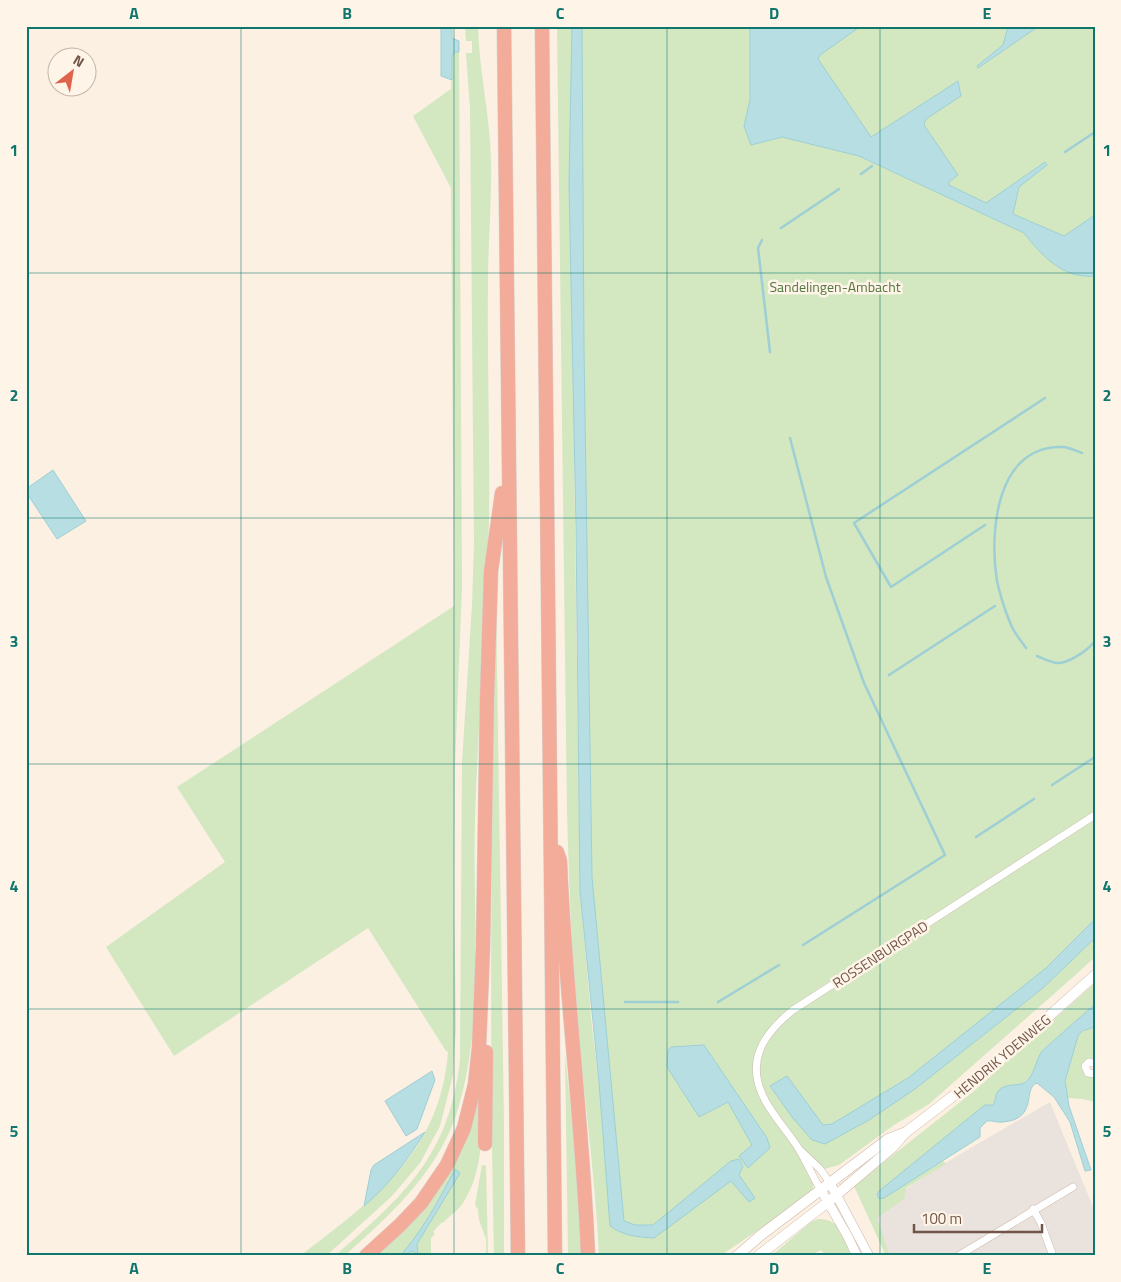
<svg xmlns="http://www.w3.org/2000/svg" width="1121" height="1282" font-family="'Titillium Web',sans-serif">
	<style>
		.industrial { fill: #eae2dc }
		.green { fill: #d3e7c1; fill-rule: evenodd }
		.water { fill: #b7dfe3; stroke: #9ecfd4 }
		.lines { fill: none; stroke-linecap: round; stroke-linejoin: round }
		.stream { stroke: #9ecfd4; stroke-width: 2.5 }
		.minor-casing { stroke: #cdb9ac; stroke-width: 8 }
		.tertiary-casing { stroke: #cdb9ac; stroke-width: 10 }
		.secondary-casing { stroke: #d0b8a9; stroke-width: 11 }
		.motorway-casing { stroke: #dad3d0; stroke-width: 15 }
		.minor { stroke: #fff; stroke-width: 7 }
		.tertiary { stroke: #fff; stroke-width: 9 }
		.secondary { stroke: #fff; stroke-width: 10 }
		.motorway { stroke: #f3ac9a; stroke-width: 14 }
		.grid { fill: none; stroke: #0f766e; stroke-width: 1; stroke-opacity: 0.55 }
		.labels { text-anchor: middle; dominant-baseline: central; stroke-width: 5; stroke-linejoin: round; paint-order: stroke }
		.park-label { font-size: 14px; fill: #547742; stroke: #fef4e7 }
		.street-label { font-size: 14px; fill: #715549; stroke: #fef4e7 }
		.neatline { fill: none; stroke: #0f766e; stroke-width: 2 }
		.grid-label { font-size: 16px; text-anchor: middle; font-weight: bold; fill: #0f766e }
	</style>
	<rect width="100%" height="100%" fill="#fbf0e1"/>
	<path class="industrial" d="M1050 1102 1095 1212V1256H886L872 1211 957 1156Z"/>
	<g class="green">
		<path d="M465 26H478C479 71 490 115 491 160 492 200 488 241 488 282 487 360 490 439 489 518 487 619 478 719 475 819 472 913 486 1028 455 1118 434 1176 389 1216 344 1256H335C404 1195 449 1157 460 1060L462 763 472 605 474 544 470 108 466 53H472V41H466Z"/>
		<path d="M557 26H1095V932L915 1089 1043 988 1095 938V957L1072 978 929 1104 894 1125 839 1165 824 1169 816 1160 806 1169 813 1181V1190L767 1224 720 1256H599C595 1172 583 1089 576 1006 571 941 569 877 567 812ZM574 450 590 884 616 1220 592 1027 580 891Z"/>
		<path d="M455 52H459L462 586 455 765 454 900 456 1027 453 1075 440 1126 420 1163 392 1196 326 1256H300C374 1199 440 1153 448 1052L446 1051 368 928 174 1056 106 947 225 862 177 787 454 606 451 188 413 116 451 89 452 55Z"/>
		<path d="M496 603 504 1125V1256H494C489 1038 491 820 496 603Z"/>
		<path d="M1095 983V1004L1042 1051C1037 1060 1036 1069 1030 1077 1025 1085 1006 1089 997 1093L993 1105 981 1108 881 1199 943 1161 946 1164 906 1188 904 1199 877 1218 890 1256H886L854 1186 974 1091Z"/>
		<path d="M1095 1027V1058C1087 1059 1084 1061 1082 1069L1087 1075 1095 1078V1102L1083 1099 1067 1098C1066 1091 1065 1085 1066 1078 1066 1072 1077 1037 1080 1033 1084 1030 1090 1029 1095 1027Z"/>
		<path d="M565 1055 578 1177 584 1256H568Z"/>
		<path d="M480 1081C482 1121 486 1168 463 1203 458 1211 450 1215 444 1222L441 1223 433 1232 435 1234 431 1238V1256H368L420 1207Z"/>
		<path d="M482 1165 486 1166 488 1256H486V1239L479 1220 478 1209 475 1205Z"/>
		<path d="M818 1219C840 1218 846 1239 855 1256H826L821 1250 809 1256H771L811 1222Z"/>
	</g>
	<g class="water">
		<path d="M441 26H452V38L459 41V52H455L452 55V80L441 76Z"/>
		<path d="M572 26H582L584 349 592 877 624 1221 635 1225H653L731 1161 739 1159 743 1166 739 1175 755 1198 749 1202 731 1181 654 1238C638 1237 624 1236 610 1226L599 1082 580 891 576 527 569 183Z"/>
		<path d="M750 26H861L820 55 818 59 871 137 958 81 961 96 926 119 924 125 958 175 949 182V185L986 203 1045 162 1047 165 1019 187 1013 214 1064 236 1095 215V276C1063 279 1042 256 1024 233L859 156 782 137 751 145 744 126 750 100Z"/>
		<path d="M1008 26H1039L978 68 977 66 1003 45Z"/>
		<path d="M53 470 86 521 57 539 26 492V489Z"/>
		<path d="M1095 919V938L1043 988 915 1089 869 1120 825 1144 812 1140 792 1117 770 1086 787 1076 823 1125 832 1124 908 1078 1046 968Z"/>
		<path d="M1095 1004V1027L1082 1031 1078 1036 1065 1081 1069 1106 1091 1170 1085 1171 1070 1122 1054 1097 1037 1083C1022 1088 1039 1119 1003 1122 997 1123 993 1120 987 1121L980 1128V1137L884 1198 879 1199 877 1194 879 1191 981 1108 985 1105H993C996 1100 995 1094 999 1090 1007 1082 1021 1088 1028 1080 1035 1072 1036 1060 1042 1051Z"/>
		<path d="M704 1045 767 1138 770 1148 748 1168 739 1156 752 1145 728 1102 699 1117 667 1067 668 1050 671 1047Z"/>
		<path d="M432 1071 435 1080 417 1129 406 1136 385 1101Z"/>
		<path d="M425 1132C408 1159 389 1185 364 1206L371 1170 374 1165Z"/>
		<path d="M455 1169 460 1173 417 1244 418 1256H415V1252L411 1251 405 1256H400C423 1230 439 1200 455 1169Z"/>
	</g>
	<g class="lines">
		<g class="stream">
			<path d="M1065 152 1095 132"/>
			<path d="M861 174 872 166"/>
			<path d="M781 228 839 189"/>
			<path d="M762 240 758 248 770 352"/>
			<path d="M790 438 826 577 864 683 945 855 803 945"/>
			<path d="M1094 458 1095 459"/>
			<path d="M985 525 891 587 854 523 1045 398"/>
			<path d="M1026 648C1022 642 1016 635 1013 629 1007 617 1000 595 997 581 989 532 996 444 1064 447 1070 448 1077 451 1082 453"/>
			<path d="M1037 656C1044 659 1053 664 1060 663 1072 661 1088 650 1095 641"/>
			<path d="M889 675 995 606"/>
			<path d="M1052 785 1095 757"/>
			<path d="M976 837 1034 799"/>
			<path d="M625 1002H678"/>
			<path d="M718 1002 779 965"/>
		</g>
		<g class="minor-casing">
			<g id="minor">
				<path d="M1095 1064 1089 1062 1085 1066 1088 1073 1095 1074"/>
				<path d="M801 1151 820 1169 830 1183"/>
				<path d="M821 1190C812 1176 806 1160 797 1146 787 1131 775 1118 766 1102 744 1063 762 1035 793 1010L1095 815"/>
				<path d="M1033 1209 1041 1223 1053 1256"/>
				<path d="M958 1256 1073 1187"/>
			</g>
		</g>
		<g class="tertiary-casing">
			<g id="tertiary">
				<path d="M830 1183 869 1256"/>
				<path d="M821 1190 847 1235 857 1256"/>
			</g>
		</g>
		<g class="secondary-casing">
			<g id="secondary">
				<path d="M737 1256 761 1235 888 1139 904 1133"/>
				<path d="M758 1256 828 1202 893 1147 905 1133 1000 1060 1095 975"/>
			</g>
		</g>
		<g class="motorway-casing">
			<g id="motorway">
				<path d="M504 26 518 1256"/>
				<path d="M542 26 555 1256"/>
				<path d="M557 852 560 861C565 993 583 1124 588 1256"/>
				<path d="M485 1144 486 1052"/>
				<path d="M366 1256 400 1225 421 1203 447 1165 464 1128 475 1084 479 1047 483 948 487 698 491 571 502 493"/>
			</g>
		</g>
		<use href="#minor" class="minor"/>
		<use href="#tertiary" class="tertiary"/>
		<use href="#secondary" class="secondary"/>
		<use href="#motorway" class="motorway"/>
	</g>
	<path class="grid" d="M241 26V1256M454 26V1256M667 26V1256M880 26V1256M26 273H1095M26 518H1095M26 764H1095M26 1009H1095"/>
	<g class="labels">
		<g class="park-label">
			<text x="835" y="286">Sandelingen-Ambacht</text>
		</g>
		<g class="street-label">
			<text transform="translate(880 954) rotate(-33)">ROSSENBURGPAD</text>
			<text transform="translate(1002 1056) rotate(-40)">HENDRIK YDENWEG</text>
		</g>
	</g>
	<rect width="1121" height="1282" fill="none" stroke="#fef4e7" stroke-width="55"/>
	<g transform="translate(72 72) rotate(31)"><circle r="24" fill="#fef4e7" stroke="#c6b4a8"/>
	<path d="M0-4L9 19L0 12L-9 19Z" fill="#e0644b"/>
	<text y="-8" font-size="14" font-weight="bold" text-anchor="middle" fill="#715549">N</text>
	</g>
	<path d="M914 1224v8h128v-8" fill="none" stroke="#715549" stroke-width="2.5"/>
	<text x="921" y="1224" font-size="15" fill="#715549" stroke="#fef4e7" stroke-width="4" paint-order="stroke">100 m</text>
	<rect x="28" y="28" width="1066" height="1226" class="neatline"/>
	<g class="grid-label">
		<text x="134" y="19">A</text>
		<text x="347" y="19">B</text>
		<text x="560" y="19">C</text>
		<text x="774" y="19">D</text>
		<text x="987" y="19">E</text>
		<text x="14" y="156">1</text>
		<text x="1107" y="156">1</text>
		<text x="14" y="401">2</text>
		<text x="1107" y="401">2</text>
		<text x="14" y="647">3</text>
		<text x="1107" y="647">3</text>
		<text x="14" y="892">4</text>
		<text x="1107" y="892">4</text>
		<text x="14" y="1137">5</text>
		<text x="1107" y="1137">5</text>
		<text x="134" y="1274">A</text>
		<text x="347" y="1274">B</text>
		<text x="560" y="1274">C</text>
		<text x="774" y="1274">D</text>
		<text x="987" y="1274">E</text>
	</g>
</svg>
